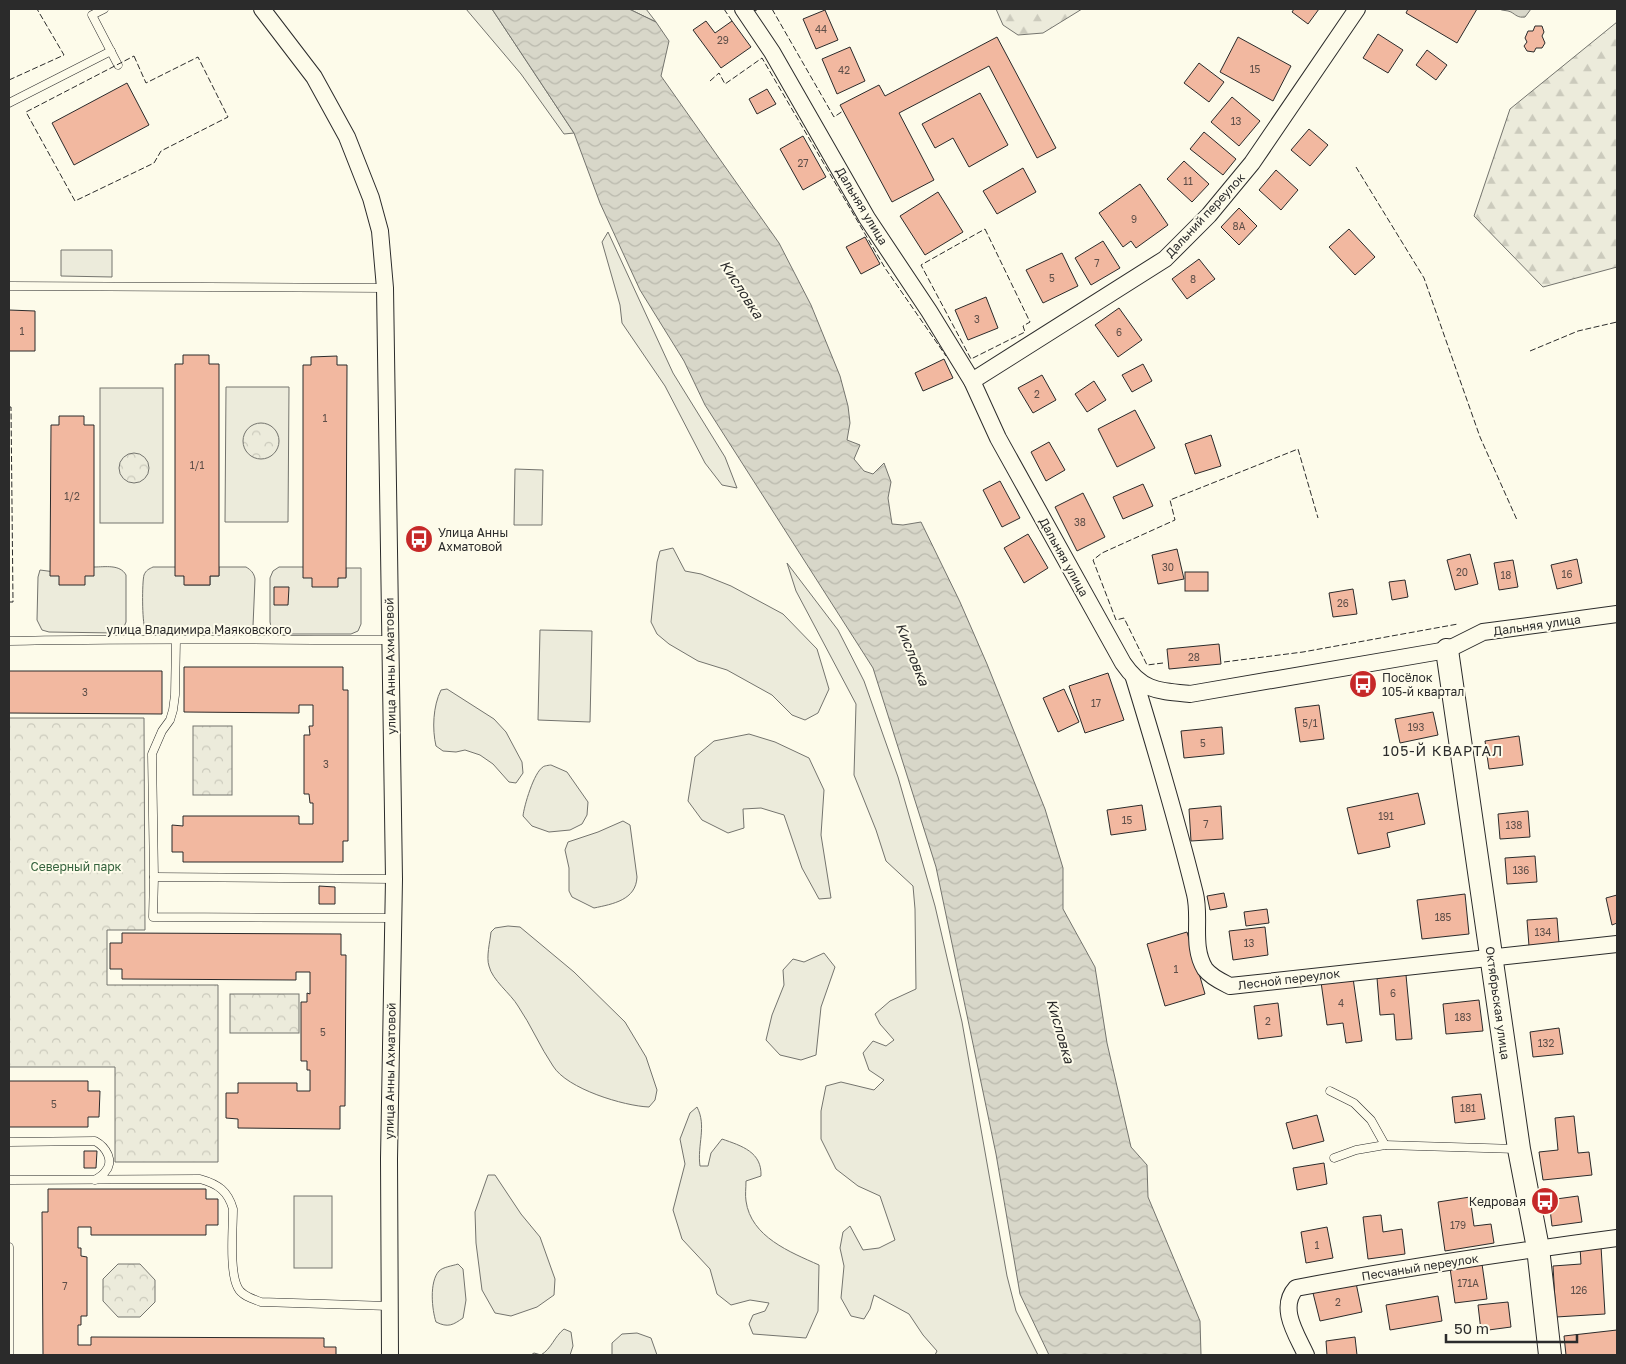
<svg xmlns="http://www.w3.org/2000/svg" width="1626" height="1364" font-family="'Golos Text',sans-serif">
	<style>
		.grass { fill: #ecebdb; stroke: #74746e }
		.forest { fill: url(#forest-firs); stroke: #74746e }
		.park { fill: url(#park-crowns); stroke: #74746e }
		.water { fill: url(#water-waves); stroke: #74746e }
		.building { fill: #f2b8a0; stroke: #2b2b2b }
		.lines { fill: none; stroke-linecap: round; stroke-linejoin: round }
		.lane-casing { stroke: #2b2b2b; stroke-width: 9 }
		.street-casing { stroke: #2b2b2b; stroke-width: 18 }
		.secondary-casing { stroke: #2b2b2b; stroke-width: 24 }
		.lane { stroke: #fdfbea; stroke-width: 8 }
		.street { stroke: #fdfbea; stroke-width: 16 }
		.secondary { stroke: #fdfbea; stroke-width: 22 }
		.fence { stroke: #2b2b2b; stroke-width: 1; stroke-dasharray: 6 2.5; stroke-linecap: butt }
		.labels { text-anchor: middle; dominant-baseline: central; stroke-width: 4; stroke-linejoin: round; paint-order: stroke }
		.number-label { font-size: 10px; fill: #5d4e48 }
		.street-label { font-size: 12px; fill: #2b2b2b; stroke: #fdfbea }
		.poi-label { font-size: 12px; fill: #2b2b2b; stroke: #fdfbea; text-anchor: start }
		.park-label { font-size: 12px; fill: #34623c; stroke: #fdfbea }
		.water-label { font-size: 14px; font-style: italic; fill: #2b2b2b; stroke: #fdfbea }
		.neighbourhood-label { font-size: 14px; letter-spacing: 1px; fill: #2b2b2b; stroke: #fdfbea }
	</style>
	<defs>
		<pattern id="forest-firs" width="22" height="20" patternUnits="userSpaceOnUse" patternTransform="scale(1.25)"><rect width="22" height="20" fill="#ecebdb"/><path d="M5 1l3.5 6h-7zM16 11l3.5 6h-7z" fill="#cbcabc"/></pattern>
		<pattern id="park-crowns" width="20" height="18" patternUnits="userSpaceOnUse" patternTransform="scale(1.25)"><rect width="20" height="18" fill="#ecebdb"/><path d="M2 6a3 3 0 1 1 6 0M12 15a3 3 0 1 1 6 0" fill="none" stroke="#cbcabc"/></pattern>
		<pattern id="water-waves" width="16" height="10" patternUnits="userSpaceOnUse" patternTransform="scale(1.25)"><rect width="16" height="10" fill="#d8d7c9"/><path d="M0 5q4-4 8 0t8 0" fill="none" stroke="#bab9ad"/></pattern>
	</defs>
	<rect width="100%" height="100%" fill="#fdfbea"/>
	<g class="grass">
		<path d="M466 9H492L574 133 564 134 521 74Z"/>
		<path d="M629 9H646L656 22Z"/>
		<path d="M608 232 673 373 725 457 737 488 722 485 705 463 665 386 622 323 620 305 602 242Z"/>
		<path d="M61 250H112V277L61 276Z"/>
		<path d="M226 387H289L288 522H225Z"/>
		<rect x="100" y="388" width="63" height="135"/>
		<path d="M515 469 543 470 542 525H514Z"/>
		<path d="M673 548 685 571 701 574 731 586 783 614 817 649 829 689 818 713 805 720 792 715 772 695 727 670 698 661 669 644 657 634 651 622 657 562 660 551Z"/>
		<path d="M787 563 838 630 864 681 898 777 935 906 962 1022 1007 1276 1016 1311 1038 1355H935L937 1351 923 1335 909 1314 874 1295 870 1309 864 1319 851 1316 841 1298 844 1266 840 1248 843 1232 850 1226 863 1250 879 1248 895 1240 880 1196 858 1186 836 1169 821 1139V1111L826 1086 841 1082 874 1090 884 1080 869 1070 863 1053 873 1041 886 1046 894 1040 880 1024 875 1014 890 1001 916 989 915 909 913 886 886 861 876 830 854 775 856 704 796 591Z"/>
		<path d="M94 567C105 567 120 564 126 575V622L123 629 116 633 49 632 42 630 37 620 38 577 40 570 85 576Z"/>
		<path d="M153 567H175L184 576 185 585H210V576H219V567H246C251 570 254 573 255 579L253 626 251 630 244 633H156C152 633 148 632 145 628 142 622 142 582 144 575 146 570 149 569 153 567Z"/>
		<path d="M279 567H303L338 578 346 577V568H361V624L358 631 351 634H282C275 633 271 629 270 622V578L273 571Z"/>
		<path d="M540 630 592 631 590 722 538 720Z"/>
		<path d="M447 689 494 719 506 732 522 762 523 773 516 783 509 782 493 764 480 755 465 750 456 752 443 751 436 746C432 729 433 706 441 690Z"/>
		<path d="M749 734 775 742 809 758 824 790 821 835 831 898 819 899 802 868 784 815 761 808 743 809 744 828 728 833 702 820 688 801 695 757 714 741Z"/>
		<path d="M551 765 567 772 588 802 587 815 582 824 570 830 549 832 532 826 523 816C524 806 534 772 543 767 543 766 550 765 551 765Z"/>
		<path d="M623 821 630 825 637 877C636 900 613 904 594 908L572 897 569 891V868L565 850 568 842 598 832Z"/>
		<path d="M508 926 520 927 574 972 625 1022 646 1057 657 1090 655 1100 649 1107C624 1106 567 1089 553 1066 540 1047 531 1025 518 1006 511 994 492 980 489 966 486 957 490 942 491 932L495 928Z"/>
		<path d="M824 953 835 967 821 1007 816 1055 801 1060 780 1055 766 1040 772 1015 784 985 783 970 793 959 804 962Z"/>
		<path d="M697 1107C707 1126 697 1145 700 1166H708L711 1153 722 1139C742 1146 762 1152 761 1176L746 1181C746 1188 745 1195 746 1201 751 1237 790 1252 819 1265L818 1311 806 1338 753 1334 749 1324 753 1315 765 1311 769 1303 750 1300 731 1305 717 1294 710 1269 682 1239 673 1210 685 1164 680 1139 690 1113Z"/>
		<path d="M488 1175H495L521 1214 540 1237 555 1279 554 1295 537 1307 511 1316 495 1313 482 1290 476 1243 475 1212Z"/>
		<rect x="294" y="1196" width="38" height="72"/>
		<path d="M458 1264 463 1269 466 1300 463 1318C453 1325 448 1328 436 1322 432 1310 429 1282 439 1271 443 1267 452 1266 458 1264Z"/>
		<path d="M564 1329 571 1332 573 1346 570 1355H531L534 1353 541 1355C552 1348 554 1337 564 1329Z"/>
		<path d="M637 1333 651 1338 657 1355H612V1343L622 1334Z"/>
	</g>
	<g class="forest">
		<path d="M996 9H1082L1043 33 1018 35 1003 25Z"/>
		<path d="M1617 22V267L1543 287 1474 216 1510 109Z"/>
	</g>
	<g class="park">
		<circle cx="261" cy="441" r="18"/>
		<circle cx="134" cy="468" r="15"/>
		<path d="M9 718H144L145 930H107V985H218V1162H115V1067H9Z"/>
		<rect x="193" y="726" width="39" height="69"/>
		<rect x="230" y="994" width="69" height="39"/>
		<path d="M118 1264H140L155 1280V1302L140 1317H118L103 1301V1279Z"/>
	</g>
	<g class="water">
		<path d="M492 9H629L656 22 669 41 661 76 779 243 811 305 840 376 848 406 850 423 847 440 860 445 854 459 864 471 873 474 884 463 891 482 888 498 892 524 903 525 921 522 960 602 987 664 1045 809 1063 868V909L1095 967 1107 1043 1131 1147 1147 1165 1148 1197 1200 1321 1201 1355H1049L1020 1294 996 1154 936 867 873 668 705 405 684 361 640 290 600 203 574 133Z"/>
		<path d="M1499 9H1531L1525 17C1518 18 1516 15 1511 12 1507 10 1503 11 1499 9Z"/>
	</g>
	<g class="building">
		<path d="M1294 9H1319L1308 24 1292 12Z"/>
		<path d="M1408 9H1477L1457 43 1406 13Z"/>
		<path d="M825 10 838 40 816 49 803 19Z"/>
		<path d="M706 21 715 33 732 21 751 47 721 68 693 30Z"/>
		<path d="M1535 26H1542L1544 32 1542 36 1545 43 1542 48H1536L1534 52 1527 51 1524 46 1527 42 1525 38 1528 31H1533Z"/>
		<path d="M1378 34 1403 50 1388 73 1363 58Z"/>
		<path d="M997 37 1056 148 1037 158 989 66 899 113 934 180 892 202 840 105 879 85 885 96Z"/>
		<path d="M1238 37 1291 66 1273 101 1220 72Z"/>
		<path d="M850 47 865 81 837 94 822 59Z"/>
		<path d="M1427 50 1447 65 1436 80 1416 65Z"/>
		<path d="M1199 63 1224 82 1209 102 1184 83Z"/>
		<path d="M127 83 149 125 74 165 52 123Z"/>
		<path d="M767 89 776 104 757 114 749 99Z"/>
		<path d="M980 93 1008 145 969 167 953 138 935 148 922 124Z"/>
		<path d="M1232 97 1260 121 1239 146 1211 122Z"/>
		<path d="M1309 129 1328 145 1310 166 1291 150Z"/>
		<path d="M1204 132 1236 159 1223 175 1190 149Z"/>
		<path d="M803 136 826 177 803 190 780 149Z"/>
		<path d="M1184 161 1209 184 1192 202 1167 179Z"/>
		<path d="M1023 168 1036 192 997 214 983 191Z"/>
		<path d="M1276 170 1298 190 1281 210 1259 190Z"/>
		<path d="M1140 184 1168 225 1136 248 1131 241 1123 247 1099 213Z"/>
		<path d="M938 192 963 232 925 255 900 216Z"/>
		<path d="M1239 208 1257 226 1239 245 1221 227Z"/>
		<path d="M1349 229 1375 257 1355 275 1329 247Z"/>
		<path d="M865 237 880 264 861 274 846 247Z"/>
		<path d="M1103 241 1120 268 1091 285 1075 258Z"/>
		<path d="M1062 253 1078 286 1043 303 1026 270Z"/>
		<path d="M1199 259 1215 279 1187 299 1172 279Z"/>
		<path d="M986 297 998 328 968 340 955 310Z"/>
		<path d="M1119 308 1142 340 1118 357 1095 325Z"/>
		<path d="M9 310 35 311V351H9Z"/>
		<path d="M183 355H209V364H219V576H210V585H184V576H175V364H183Z"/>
		<path d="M337 356V365H347L346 578H338V587H312V578H303V365H311V357Z"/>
		<path d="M944 359 953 378 923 391 915 373Z"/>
		<path d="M1143 364 1152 381 1132 392 1122 375Z"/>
		<path d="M1042 375 1056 400 1033 413 1018 388Z"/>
		<path d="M1094 381 1106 400 1087 412 1075 394Z"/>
		<path d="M1135 410 1155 448 1117 467 1098 429Z"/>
		<path d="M59 416H84V425H94V576H85V585H59V576H50L51 425H59Z"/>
		<path d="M1211 435 1221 466 1195 474 1185 444Z"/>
		<path d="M1049 442 1065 470 1046 481 1031 452Z"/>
		<path d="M1000 481 1020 518 1002 527 983 490Z"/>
		<path d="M1143 484 1153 506 1123 519 1113 497Z"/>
		<path d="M1083 493 1105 537 1077 551 1055 507Z"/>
		<path d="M1028 534 1048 568 1024 583 1004 548Z"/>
		<path d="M1177 549 1184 579 1158 584 1152 555Z"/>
		<path d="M1470 554 1478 584 1455 590 1447 560Z"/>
		<path d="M1577 559 1582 583 1557 589 1551 565Z"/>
		<path d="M1513 560 1518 587 1499 590 1494 563Z"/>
		<rect x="1185" y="572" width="23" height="19"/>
		<path d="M1405 580 1408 597 1392 600 1389 582Z"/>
		<path d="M274 587H289L288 605H274Z"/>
		<path d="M1353 589 1357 614 1333 617 1329 593Z"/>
		<path d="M1219 644 1221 664 1169 669 1167 649Z"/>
		<path d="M184 667H343V690H348V841H343V862H183V852H172V825L183 826V816H299V824H313V803H310L309 794H304V735H310L309 726H313V705H299V713L184 712Z"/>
		<path d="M9 671H162V714L9 713Z"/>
		<path d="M1108 673 1124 720 1085 733 1069 686Z"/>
		<path d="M1064 689 1079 722 1058 732 1043 698Z"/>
		<path d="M1319 705 1324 739 1300 742 1295 708Z"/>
		<path d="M1433 712 1438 735 1400 743 1395 719Z"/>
		<path d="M1222 727 1224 754 1184 758 1181 731Z"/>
		<path d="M1519 736 1523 765 1489 769 1485 741Z"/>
		<path d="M1418 793 1425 824 1387 833 1390 847 1358 854 1347 808Z"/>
		<path d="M1142 805 1146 830 1111 835 1107 810Z"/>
		<path d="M1221 806 1223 839 1191 841 1189 809Z"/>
		<path d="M1528 811 1530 837 1500 839 1498 814Z"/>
		<path d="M1535 856 1537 882 1507 884 1505 858Z"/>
		<path d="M319 886 335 887V904H319Z"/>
		<path d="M1224 893 1227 907 1210 910 1207 896Z"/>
		<path d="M1465 894 1469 934 1422 939 1417 900Z"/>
		<path d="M1617 895V923L1612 925 1606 898Z"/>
		<path d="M1267 909 1269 923 1246 926 1244 912Z"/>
		<path d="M1557 918 1559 943 1529 946 1527 920Z"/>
		<path d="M1265 927 1268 955 1233 960 1229 931Z"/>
		<path d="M1187 932 1205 994 1165 1006 1147 944Z"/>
		<path d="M122 933 341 934V955H346L345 1106H340V1129L238 1128V1119L226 1118V1093H238V1083H297V1091H310V1070H307V1061H301V1002H307V993L310 994V972H296V980L122 979V969H110V943H122Z"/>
		<path d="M1406 975 1412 1039 1396 1040 1394 1014 1380 1015 1377 978Z"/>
		<path d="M1353 978 1362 1041 1346 1043 1343 1023 1327 1025 1321 982Z"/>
		<path d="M1479 1000 1483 1031 1446 1034 1443 1004Z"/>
		<path d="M1278 1003 1282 1036 1258 1039 1254 1006Z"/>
		<path d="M1559 1028 1563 1054 1533 1057 1530 1032Z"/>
		<path d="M9 1081H88V1091H100L99 1117H88V1127H9Z"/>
		<path d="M1481 1094 1485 1119 1455 1123 1452 1097Z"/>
		<path d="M1317 1115 1324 1141 1293 1149 1286 1123Z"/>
		<path d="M1574 1116 1578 1153 1589 1152 1592 1175 1543 1180 1539 1152 1558 1150 1555 1118Z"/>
		<path d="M84 1151H97L96 1168H84Z"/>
		<path d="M1324 1163 1327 1184 1297 1190 1293 1168Z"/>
		<path d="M48 1189H206V1199H218V1225H206V1235H91V1227H78V1248H81V1256L87 1257V1316H81V1325H78V1345H91V1337L324 1338V1347H336V1355H43L42 1212H48Z"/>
		<path d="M1578 1196 1582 1222 1552 1226 1549 1200Z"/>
		<path d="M1470 1197 1474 1226 1491 1224 1494 1243 1445 1251 1438 1202Z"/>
		<path d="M1381 1215 1383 1232 1402 1229 1405 1254 1368 1259 1363 1217Z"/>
		<path d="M1327 1227 1333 1258 1306 1263 1301 1232Z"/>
		<path d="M1601 1246 1605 1314 1556 1317 1553 1266 1581 1264 1580 1247Z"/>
		<path d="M1482 1264 1487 1299 1455 1303 1450 1268Z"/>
		<path d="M1356 1283 1362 1312 1320 1321 1313 1293Z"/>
		<path d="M1438 1296 1442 1321 1390 1330 1386 1305Z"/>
		<path d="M1508 1302 1511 1327 1481 1331 1478 1305Z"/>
		<path d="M1617 1330V1355H1566L1564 1336Z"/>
		<path d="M1355 1337 1357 1355H1327L1326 1341Z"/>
	</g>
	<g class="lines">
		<g class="lane-casing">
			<g id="lane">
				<path d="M104 9 92 15 118 65"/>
				<path d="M9 103 111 51"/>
				<path d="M9 286 385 288"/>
				<path d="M9 641C135 638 262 640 389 640"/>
				<path d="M154 877 152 754 162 731 170 720 173 710 175 695 176 640"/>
				<path d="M394 918 153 917 154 877 394 879"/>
				<path d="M1330 1091 1354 1103 1371 1120 1385 1145"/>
				<path d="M9 1142 95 1141C106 1147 115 1161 105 1172 103 1175 98 1178 95 1180"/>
				<path d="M1334 1158 1356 1150 1385 1145 1517 1149"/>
				<path d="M9 1180 200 1179C218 1184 228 1191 233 1209 233 1228 229 1272 238 1288 242 1296 253 1299 261 1302L389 1306"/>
				<path d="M9 1247V1355"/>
			</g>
		</g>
		<g class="street-casing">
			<g id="street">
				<path d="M262 9 314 77 347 137 371 198 380 231 385 288 394 879 389 1159 390 1355"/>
				<path d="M743 9 772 52 867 218 929 311 972 381 998 438 1123 663C1142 691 1158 691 1190 694L1447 650 1483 632 1617 614"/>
				<path d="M972 381 1165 259 1209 215 1252 163 1357 9"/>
				<path d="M1134 678C1156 750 1177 821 1195 894 1201 918 1191 946 1205 969 1211 977 1222 982 1230 986L1617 944"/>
				<path d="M1306 1355C1297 1335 1278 1308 1296 1288 1402 1268 1510 1252 1617 1238"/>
			</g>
		</g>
		<g class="secondary-casing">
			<path id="secondary" d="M1447 650 1519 1149 1538 1248 1550 1355"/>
		</g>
		<use href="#lane" class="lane"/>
		<use href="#street" class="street"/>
		<use href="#secondary" class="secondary"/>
		<g class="fence">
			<path d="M724 9 732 21"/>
			<path d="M753 9 755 11 758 9"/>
			<path d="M772 9 834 117 843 111"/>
			<path d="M134 56 146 83 198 57 228 117 161 151 154 163 75 201 26 112Z"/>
			<path d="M9 80 64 55 37 9"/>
			<path d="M710 81 719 73 725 84 762 58 885 268 946 356"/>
			<path d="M1356 167 1424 278 1480 437 1517 520"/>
			<path d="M985 229 1030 322 1023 326 1025 332 971 359 921 265Z"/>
			<path d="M1530 351 1578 331 1617 322"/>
			<path d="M9 407H11L13 602H9"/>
			<path d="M1224 662 1303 652 1458 624"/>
			<path d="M1163 663 1147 665 1124 618 1116 620 1093 560 1102 553 1175 520 1170 500 1298 449 1318 518"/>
		</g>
	</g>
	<defs>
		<g id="bus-disc" transform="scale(1.4375)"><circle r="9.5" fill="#c62828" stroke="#fdfbea"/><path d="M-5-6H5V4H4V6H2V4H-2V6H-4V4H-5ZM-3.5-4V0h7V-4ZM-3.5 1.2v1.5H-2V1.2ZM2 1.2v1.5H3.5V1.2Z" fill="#fff"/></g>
	</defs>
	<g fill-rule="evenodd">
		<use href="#bus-disc" x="419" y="539"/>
		<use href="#bus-disc" x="1363" y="684"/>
		<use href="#bus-disc" x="1545" y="1201"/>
	</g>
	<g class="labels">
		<g class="number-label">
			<text x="821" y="29">44</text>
			<text x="723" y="40">29</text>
			<text x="1255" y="69">15</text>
			<text x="844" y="70">42</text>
			<text x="1236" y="121">13</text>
			<text x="803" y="163">27</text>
			<text x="1188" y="181">11</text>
			<text x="1134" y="219">9</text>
			<text x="1239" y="226">8А</text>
			<text x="1097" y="263">7</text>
			<text x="1052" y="278">5</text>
			<text x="1193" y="279">8</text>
			<text x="977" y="319">3</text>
			<text x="22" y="331">1</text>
			<text x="1119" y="332">6</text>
			<text x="1037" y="394">2</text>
			<text x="325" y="418">1</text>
			<text x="197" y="465">1/1</text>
			<text x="72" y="496">1/2</text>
			<text x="1080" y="522">38</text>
			<text x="1168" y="567">30</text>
			<text x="1462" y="572">20</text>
			<text x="1567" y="574">16</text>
			<text x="1506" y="575">18</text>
			<text x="1343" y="603">26</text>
			<text x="1194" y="657">28</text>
			<text x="85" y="692">3</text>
			<text x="1096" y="703">17</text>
			<text x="1310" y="723">5/1</text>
			<text x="1416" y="727">193</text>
			<text x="1203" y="743">5</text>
			<text x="326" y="764">3</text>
			<text x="1386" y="816">191</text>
			<text x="1127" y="820">15</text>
			<text x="1206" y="824">7</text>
			<text x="1514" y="825">138</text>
			<text x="1521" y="870">136</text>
			<text x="1443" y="917">185</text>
			<text x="1543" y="932">134</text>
			<text x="1249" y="943">13</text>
			<text x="1176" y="969">1</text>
			<text x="1393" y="993">6</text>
			<text x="1341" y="1003">4</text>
			<text x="1463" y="1017">183</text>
			<text x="1268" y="1021">2</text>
			<text x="323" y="1032">5</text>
			<text x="1546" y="1043">132</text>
			<text x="54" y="1104">5</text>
			<text x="1468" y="1108">181</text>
			<text x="1458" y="1225">179</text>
			<text x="1317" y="1245">1</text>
			<text x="1468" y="1283">171А</text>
			<text x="65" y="1286">7</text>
			<text x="1579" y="1290">126</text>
			<text x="1338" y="1302">2</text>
		</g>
		<g class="street-label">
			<text transform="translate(862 206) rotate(59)">Дальняя улица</text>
			<text transform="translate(1205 215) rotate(-47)">Дальний переулок</text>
			<text transform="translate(1064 557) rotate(61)">Дальняя улица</text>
			<text transform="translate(1537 625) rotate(-8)">Дальняя улица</text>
			<text x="199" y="629">улица Владимира Маяковского</text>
			<text transform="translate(390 666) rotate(-91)">улица Анны Ахматовой</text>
			<text transform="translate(1289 979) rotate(-7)">Лесной переулок</text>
			<text transform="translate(1498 1003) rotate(82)">Октябрьская улица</text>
			<text transform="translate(390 1071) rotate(-89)">улица Анны Ахматовой</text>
			<text transform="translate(1420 1267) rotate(-9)">Песчаный переулок</text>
		</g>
		<g class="poi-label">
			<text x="438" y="532">Улица Анны<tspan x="438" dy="14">Ахматовой</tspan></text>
			<text x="1382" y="677">Посёлок<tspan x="1382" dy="14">105-й квартал</tspan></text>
			<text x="1526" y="1201" text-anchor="end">Кедровая</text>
		</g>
		<g class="park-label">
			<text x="76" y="866">Северный парк</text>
		</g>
		<g class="water-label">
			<text transform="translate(742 289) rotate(57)">Кисловка</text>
			<text transform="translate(913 654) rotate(68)">Кисловка</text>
			<text transform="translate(1061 1031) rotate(74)">Кисловка</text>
		</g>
		<g class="neighbourhood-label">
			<text x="1443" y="750">105-Й КВАРТАЛ</text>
		</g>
	</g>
	<rect width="1626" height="1364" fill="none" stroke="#2b2b2b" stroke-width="20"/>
	<path d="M1446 1334v8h131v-8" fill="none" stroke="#2b2b2b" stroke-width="2.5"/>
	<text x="1454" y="1334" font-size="15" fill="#2b2b2b" stroke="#fdfbea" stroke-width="4" paint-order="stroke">50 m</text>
</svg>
